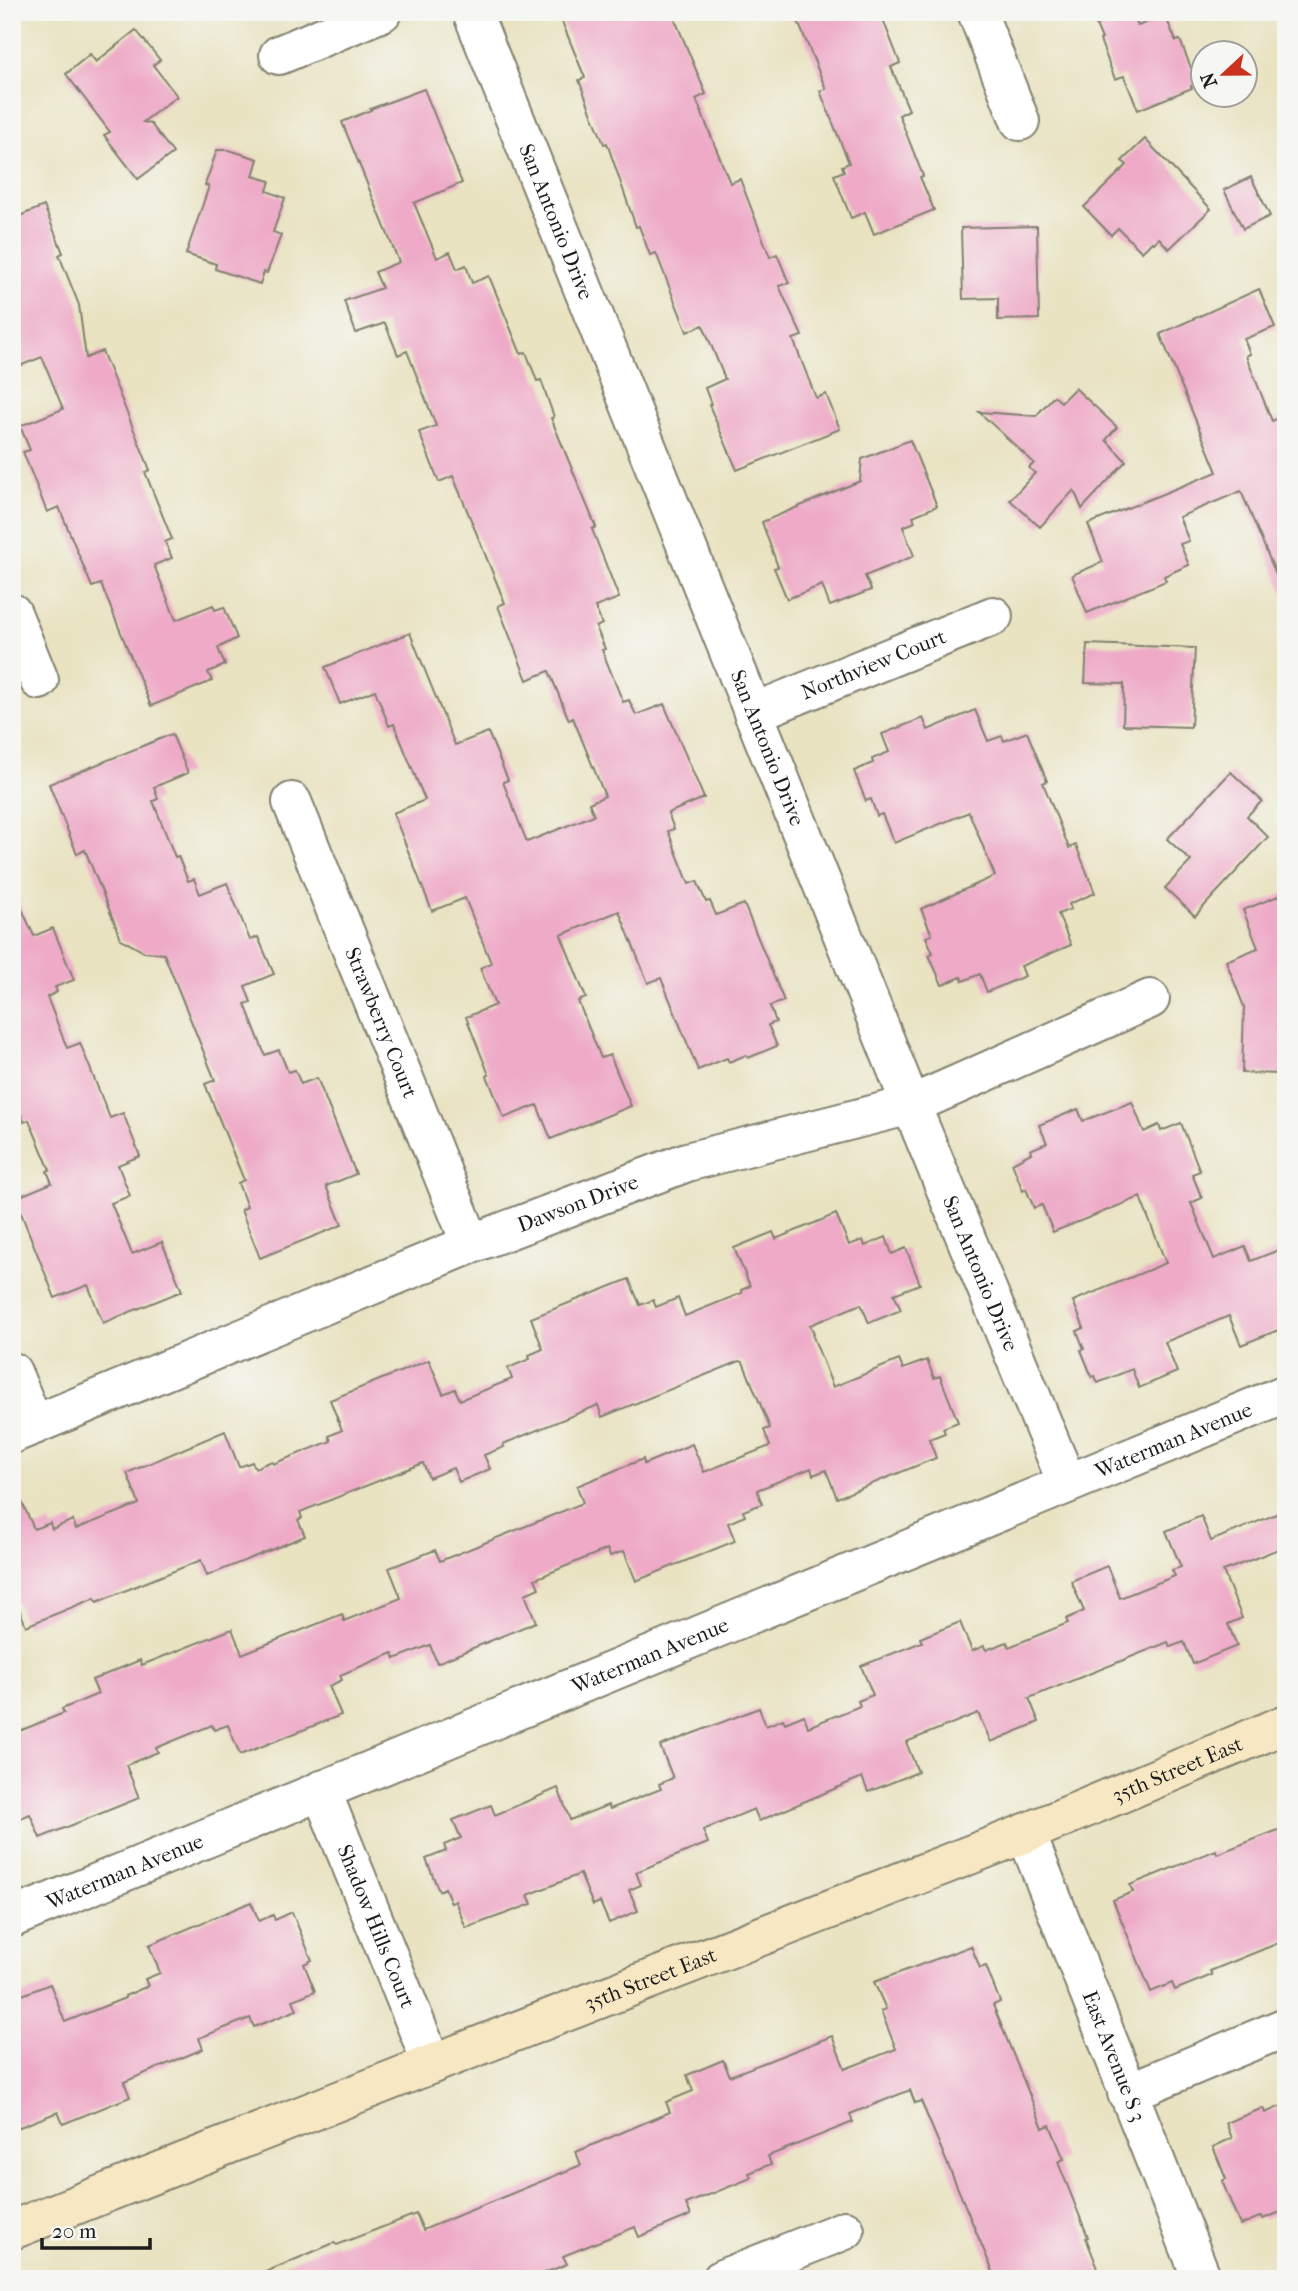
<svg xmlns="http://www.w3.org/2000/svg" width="1298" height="2291" font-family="'IM FELL French Canon',serif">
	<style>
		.building { fill: #eeaac7 }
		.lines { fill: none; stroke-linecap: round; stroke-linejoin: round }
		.street-casing { stroke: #82806f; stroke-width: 42 }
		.secondary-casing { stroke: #82806f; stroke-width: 42 }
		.street { stroke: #fff; stroke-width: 38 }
		.secondary { stroke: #f7e8c3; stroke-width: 38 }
		.labels { text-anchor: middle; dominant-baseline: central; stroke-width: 7; stroke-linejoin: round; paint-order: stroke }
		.street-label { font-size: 21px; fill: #1c1c1c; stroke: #f6f6f2 }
	</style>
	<rect width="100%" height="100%" fill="#f6f6f2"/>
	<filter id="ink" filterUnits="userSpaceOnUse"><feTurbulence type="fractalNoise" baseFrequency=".0143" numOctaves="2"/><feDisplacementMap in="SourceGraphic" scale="14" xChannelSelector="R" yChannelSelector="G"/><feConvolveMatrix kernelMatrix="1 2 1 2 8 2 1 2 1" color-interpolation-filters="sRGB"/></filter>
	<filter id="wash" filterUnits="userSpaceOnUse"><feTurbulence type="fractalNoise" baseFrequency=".00686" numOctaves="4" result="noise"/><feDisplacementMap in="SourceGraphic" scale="28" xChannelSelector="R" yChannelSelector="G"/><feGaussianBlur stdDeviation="1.57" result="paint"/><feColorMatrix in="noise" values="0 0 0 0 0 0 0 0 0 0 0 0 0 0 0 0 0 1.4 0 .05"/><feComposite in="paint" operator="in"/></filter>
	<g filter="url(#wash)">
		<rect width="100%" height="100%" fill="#e9e3c2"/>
		<g id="blocks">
			<g class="building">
				<path d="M558 12H672L706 94 696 99 730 183 740 179 770 257 777 254 789 283 779 286 802 336 793 339 816 398 826 394 840 429 737 470 709 405 711 404 705 388 725 379 703 325 687 332 656 253 650 255 639 226 636 227 607 143 604 144 590 109 579 80 585 78Z"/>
				<path d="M794 12H880L900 63 891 67 909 110 899 115 923 176 920 177 934 210 874 234 865 212 851 218 834 175 844 171 842 166 849 163 820 91 826 89Z"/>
				<path d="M1127 12H1132L1138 26 1165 15 1176 41 1180 40 1197 83 1191 86 1192 88 1138 110 1124 76 1115 79 1100 40 1102 39 1096 25Z"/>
				<path d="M136 30 160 60 153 65 177 96 143 122 151 124 173 153 138 179 104 135 110 132 66 74 90 54 96 62Z"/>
				<path d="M424 89 462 183 414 203 437 258 450 252 457 269 466 265 472 283 489 276 521 354 526 352 537 381 541 380 554 417 551 418 596 527 592 529 619 598 595 607 602 624 596 627 605 649 602 650 623 702 629 700 636 715 664 704 704 798 668 813 674 829 668 831 689 884 697 881 706 902 710 901 716 915 744 904 784 1001 770 1006 776 1022 768 1025 777 1046 748 1058 746 1055 729 1062 727 1058 698 1070 661 978 648 983 619 911 561 935 586 998 578 1001 601 1058 610 1055 631 1106 551 1139 537 1105 504 1118 487 1076 489 1075 466 1017 495 1005 480 968 491 963 465 898 432 911 393 813 425 800 394 724 389 726 375 690 340 704 325 667 410 633 455 745 488 732 508 780 503 782 527 842 594 815 589 803 605 796 573 718 569 720 549 671 527 680 498 606 505 603 453 476 439 482 419 432 436 426 407 351 398 355 385 323 356 333 344 301 382 288 375 272 399 262 342 122 371 110 370 109Z"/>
				<path d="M1145 139 1211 209 1169 249 1159 238 1154 243 1152 242 1142 252 1118 228 1111 235 1084 207 1127 165 1122 161Z"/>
				<path d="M217 150H229L258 159 253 176 270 181 267 191 285 198 273 232 281 235 267 273 264 272 260 284 215 269 216 264 186 254 209 186 205 185Z"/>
				<path d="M1251 177 1270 216 1243 229 1224 190Z"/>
				<path d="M44 206 63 253 59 255 79 305 86 358 102 351 150 470 145 472 172 539 165 542 172 558 154 565 176 620 213 605 215 610 224 607 237 638 218 648 225 665 208 672 212 681 151 706 101 584 92 587 59 507 47 512 23 452 30 450 20 426 63 409 42 357 12 369V219Z"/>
				<path d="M1037 226 1039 319 998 320V298L963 299 961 228Z"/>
				<path d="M1259 289 1275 327 1244 339 1250 354 1246 356 1272 421 1286 415V598L1241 491 1179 517 1189 541 1180 544 1189 565 1164 576 1166 581 1087 613 1072 575 1103 562 1088 524 1217 472 1160 334Z"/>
				<path d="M1075 388 1117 427 1106 440 1126 461 1082 509 1074 490 1040 527 1010 500 1035 473 1029 468 1034 463 979 412 1036 416 1054 396 1061 402Z"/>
				<path d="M910 440 937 506 913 516 915 522 903 527 914 556 865 576 871 590 830 606 822 585 787 599 774 568 778 567 762 522 860 481 862 459Z"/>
				<path d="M1087 644 1195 648 1191 727 1123 725 1124 684 1085 683Z"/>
				<path d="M975 710 988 741 1002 736 1004 741 1027 732 1047 781 1043 783 1069 848 1076 845 1095 893 1069 904 1071 909 1058 914 1071 945 1021 966 1025 976 987 992 980 974 963 981 961 977 942 985 929 955 933 953 926 937 932 935 921 909 995 876 969 812 894 843 882 814 877 816 871 799 866 801 854 771 873 763 872 759 889 752 882 734 923 718 928 730Z"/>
				<path d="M172 734 188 773 154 787 158 799 153 801 175 857 178 856 188 881 194 879 200 894 227 883 250 940 258 937 274 974 245 986 251 1002 245 1004 265 1055 279 1050 288 1072 295 1070 301 1084 317 1078 356 1174 326 1186 342 1225 260 1258 241 1210 247 1207 238 1183 244 1180 205 1084 215 1080 164 954 144 952 121 939 85 850 77 854 49 784Z"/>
				<path d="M1231 772 1262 801 1247 816 1268 837 1195 916 1165 888 1191 861 1167 839Z"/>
				<path d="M12 887 34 936 53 928 74 980 55 987 57 992 47 997 67 1048 80 1043 110 1118 123 1113 140 1156 118 1165 130 1196 111 1203 132 1254 162 1242 182 1291 103 1323 88 1285 55 1298 15 1198 52 1183 47 1171 50 1170 29 1120 24 1122 12 1093Z"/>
				<path d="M1286 893V1074L1242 1073 1244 1007 1226 961 1258 948 1243 910Z"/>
				<path d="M1132 1102 1144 1132 1159 1125 1161 1131 1181 1123 1200 1171 1192 1174 1202 1198 1191 1203 1214 1259 1245 1246 1251 1261 1286 1247V1327L1241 1345 1229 1316 1165 1342 1177 1372 1139 1388 1132 1369 1098 1383 1095 1376 1092 1377 1081 1350 1084 1349 1077 1331 1084 1328 1073 1301 1166 1263 1140 1197 1053 1232 1042 1205 1034 1208 1026 1189 1023 1191 1012 1163 1031 1153 1030 1150 1047 1143 1039 1125 1078 1109 1083 1121Z"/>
				<path d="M836 1214 849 1245 863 1240 865 1246 886 1237 892 1254 906 1248 920 1284 894 1294 901 1310 869 1323 861 1304 810 1325 814 1333 812 1334 833 1387 899 1360 903 1369 927 1360 934 1378 940 1376 958 1422 943 1428 945 1433 929 1439 936 1458 837 1498 826 1470 813 1475 811 1468 757 1490 762 1504 743 1511 745 1516 728 1523 735 1541 636 1581 624 1551 610 1556 607 1549 535 1579 539 1588 525 1594 536 1622 437 1663 430 1645 395 1659 393 1653 340 1675 342 1680 329 1686 341 1715 240 1755 228 1725 214 1730 212 1725 156 1748 158 1752 126 1765 139 1798 40 1838 30 1814 12 1822V1734L64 1713 62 1709 98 1694 92 1680 140 1660 142 1665 232 1629 242 1654 342 1614 344 1621 401 1598 389 1568 435 1550 440 1561 583 1503 577 1486 643 1459 644 1464 692 1444 704 1472 770 1446 764 1430 770 1428 743 1362 740 1361 602 1417 598 1405 503 1444 504 1447 484 1455 490 1469 459 1482 453 1468 429 1478 423 1463 300 1512 302 1518 298 1520 305 1536 207 1576 201 1560 97 1602 95 1598 26 1626 12 1591V1480L34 1529 50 1523 52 1529 73 1520 76 1529 139 1504 127 1473 225 1431 239 1467 252 1462 255 1468 272 1461 273 1464 331 1441 329 1436 342 1430 330 1400 429 1360 443 1394 455 1389 460 1400 512 1379 508 1368 530 1359 529 1355 543 1349 531 1318 629 1279 640 1305 653 1300 656 1307 678 1298 685 1316 742 1293 741 1290 750 1286 734 1248 773 1232 776 1239Z"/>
				<path d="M1286 1510V1546L1223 1571 1242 1618 1228 1624 1237 1646 1193 1664 1184 1642 1170 1647 1168 1642 1029 1698 1039 1722 991 1742 978 1713 906 1742 918 1772 868 1792 862 1777 759 1821 754 1809 703 1830 708 1843 636 1872 641 1885 629 1890 638 1911 609 1923 600 1902 593 1905 580 1874 528 1895 532 1904 466 1928 455 1901 451 1903 445 1888 439 1891 426 1859 446 1851 444 1845 461 1838 453 1820 491 1805 495 1815 558 1788 570 1820 608 1805 610 1809 661 1789 659 1784 673 1778 660 1746 759 1708 766 1726 783 1719 785 1723 804 1715 808 1727 860 1706 858 1701 873 1695 861 1666 922 1642 920 1638 960 1622 972 1651 984 1646 986 1650 1007 1642 1009 1647 1068 1623 1066 1619 1084 1611 1071 1581 1107 1566 1120 1598 1175 1576 1172 1570 1181 1567 1166 1531 1201 1516 1211 1541Z"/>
				<path d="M1286 1827V1940L1210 1971 1212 1975 1175 1990 1172 1983 1151 1992 1113 1900 1133 1892 1130 1885 1216 1850 1217 1854Z"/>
				<path d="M251 1902 259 1921 273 1915 275 1920 292 1912 312 1960 304 1964 315 1991 293 2000 297 2010 254 2027 250 2018 199 2038 203 2049 124 2082 130 2097 63 2124 58 2112 12 2130V1999L50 1984 65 2022 125 1998V1996L148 1986 145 1979 160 1973 149 1945Z"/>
				<path d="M971 1946 980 1968 986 1966 1000 2002 993 2005 1043 2128 1050 2125 1064 2159 1058 2162 1088 2237 1086 2238 1102 2279H996L921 2101 915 2103 910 2090 850 2114 853 2122 768 2156 771 2164 749 2173 751 2178 686 2204 691 2215 639 2237 635 2227 563 2256 567 2264 530 2279H249L334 2243 337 2245 416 2214 423 2230 581 2165 576 2152 670 2112 666 2102 693 2091 687 2075 723 2060 730 2076 832 2036 845 2069 896 2049 881 2011 886 2009 874 1982Z"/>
				<path d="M1286 2104V2210L1263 2219 1262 2216 1240 2225 1222 2181 1226 2179 1213 2147 1232 2138 1226 2123 1263 2108 1265 2113Z"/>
			</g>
		</g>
	</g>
	<g filter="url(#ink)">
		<use href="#blocks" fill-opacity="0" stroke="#82806f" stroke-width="2"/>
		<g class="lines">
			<g class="street-casing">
				<g id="street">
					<path id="s1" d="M472 12 911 1105 1067 1483"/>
					<path d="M977 12 1020 121"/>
					<path d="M279 55 382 12"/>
					<path d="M12 613 39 680"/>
					<path id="s2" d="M753 713 993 616"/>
					<path id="s3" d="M292 802 471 1244"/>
					<path d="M12 1372 34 1425"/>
					<path id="s4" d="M12 1434 471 1244 687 1162 911 1105 1150 999"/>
					<path id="s5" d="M321 1790 432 2064"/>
					<path id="s6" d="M1026 1833 1202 2279"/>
					<path id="s7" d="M12 1918 1286 1394"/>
					<path d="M1127 2093 1286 2027"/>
					<path d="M722 2279 845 2230"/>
				</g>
			</g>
			<g class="secondary-casing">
				<g id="secondary">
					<path id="s8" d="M12 2230 432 2064 1026 1833 1286 1724"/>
				</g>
			</g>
			<use href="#street" class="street"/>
			<use href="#secondary" class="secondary"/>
		</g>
	</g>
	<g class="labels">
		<g class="street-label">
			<text stroke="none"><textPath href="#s1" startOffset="226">San Antonio Drive</textPath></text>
			<text stroke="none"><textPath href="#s2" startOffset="130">Northview Court</textPath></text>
			<text stroke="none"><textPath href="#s1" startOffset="793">San Antonio Drive</textPath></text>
			<text stroke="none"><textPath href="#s3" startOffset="238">Strawberry Court</textPath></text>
			<text stroke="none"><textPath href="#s4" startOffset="611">Dawson Drive</textPath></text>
			<text stroke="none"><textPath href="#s1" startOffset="1360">San Antonio Drive</textPath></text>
			<text stroke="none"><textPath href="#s7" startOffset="1256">Waterman Avenue</textPath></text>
			<text stroke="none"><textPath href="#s7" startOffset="690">Waterman Avenue</textPath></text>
			<text stroke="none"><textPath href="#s8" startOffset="1253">35th Street East</textPath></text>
			<text stroke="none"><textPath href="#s7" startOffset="122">Waterman Avenue</textPath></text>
			<text stroke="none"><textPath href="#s5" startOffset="147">Shadow Hills Court</textPath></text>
			<text stroke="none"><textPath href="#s8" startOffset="686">35th Street East</textPath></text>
			<text stroke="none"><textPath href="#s6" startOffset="240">East Avenue S 3</textPath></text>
		</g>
	</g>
	<rect width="1298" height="2291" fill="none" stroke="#f6f6f2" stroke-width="42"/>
	<g transform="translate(1224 74) rotate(248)"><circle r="33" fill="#f6f6f2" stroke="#9f9f9c" stroke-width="2"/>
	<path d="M0-5L12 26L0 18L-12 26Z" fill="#c8321e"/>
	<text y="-10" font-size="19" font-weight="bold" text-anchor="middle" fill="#1c1c1c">N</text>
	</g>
	<path d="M42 2238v10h108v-10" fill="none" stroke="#1c1c1c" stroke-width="3.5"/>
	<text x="52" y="2238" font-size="21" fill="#1c1c1c" stroke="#f6f6f2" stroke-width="5" paint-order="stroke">20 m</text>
</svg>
